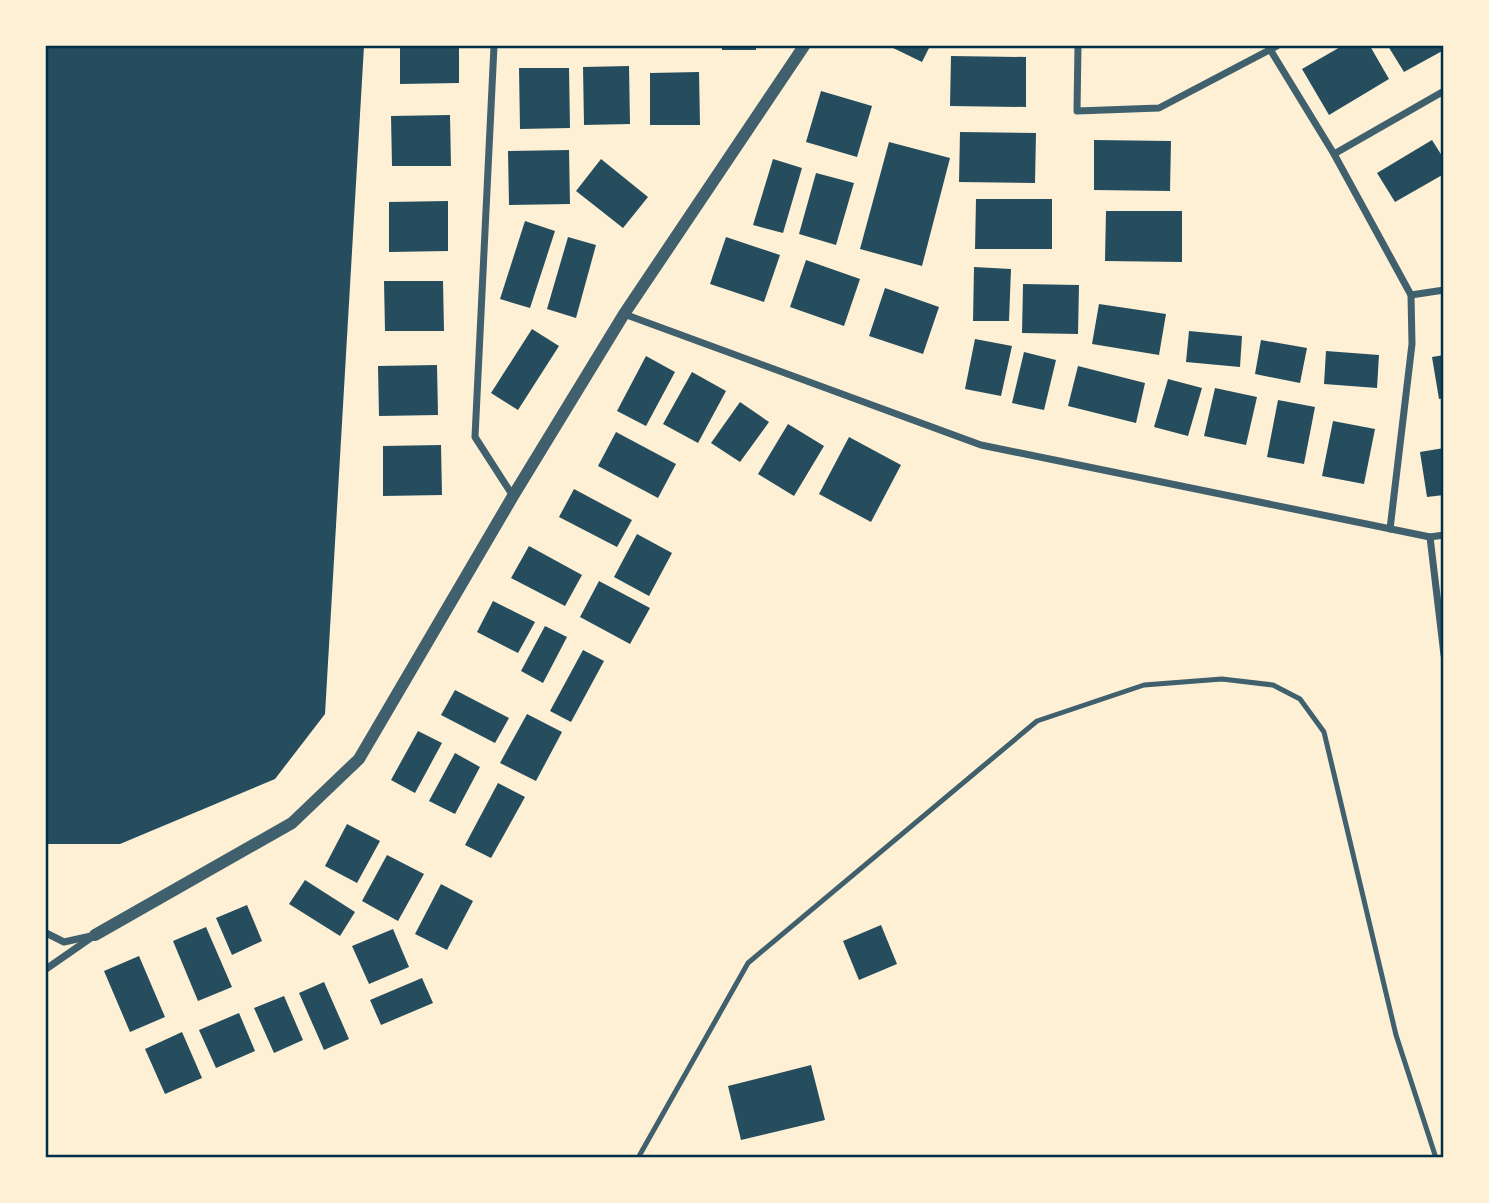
<svg xmlns="http://www.w3.org/2000/svg" width="1489" height="1203" font-family="'Open Sans',sans-serif">
	<style>
		.building { fill: #264d5e }
		.lines { fill: none; stroke-linecap: round; stroke-linejoin: round }
		.service { stroke: #3f606c; stroke-width: 5 }
		.minor { stroke: #3f606c; stroke-width: 7 }
		.tertiary { stroke: #3f606c; stroke-width: 12 }
		.neatline { fill: none; stroke: #003049; stroke-width: 2.5 }
	</style>
	<rect width="100%" height="100%" fill="#fdf0d5"/>
	<g class="building">
		<path d="M46 46H364L325 714 275 779 120 844H46Z"/>
		<path d="M400 46H459V83L400 84Z"/>
		<rect x="722" y="46" width="34" height="4"/>
		<path d="M889 46H930L922 62Z"/>
		<path d="M1342 46H1370L1389 79 1329 115 1302 69Z"/>
		<path d="M1388 46H1444V50L1404 72Z"/>
		<path d="M951 56 1026 57V107L950 106Z"/>
		<path d="M629 66 630 124 584 125 583 67Z"/>
		<path d="M519 68H569L570 128 520 129Z"/>
		<path d="M699 72 700 125H650V73Z"/>
		<path d="M821 91 872 106 857 157 806 142Z"/>
		<path d="M450 115 451 166H392L391 116Z"/>
		<path d="M960 132 1036 133 1035 183 959 182Z"/>
		<path d="M1094 140 1171 141 1170 191 1094 190Z"/>
		<path d="M1432 140 1444 159V174L1395 202 1377 173Z"/>
		<path d="M889 142 950 158 922 266 860 249Z"/>
		<path d="M569 150 570 204 509 205 508 151Z"/>
		<path d="M601 159 648 197 623 228 576 191Z"/>
		<path d="M773 159 802 168 783 233 753 225Z"/>
		<path d="M816 173 854 183 836 245 799 234Z"/>
		<path d="M976 199H1052V249H975Z"/>
		<path d="M448 201V251L389 252V202Z"/>
		<path d="M1106 211H1182V262L1105 261Z"/>
		<path d="M525 221 555 231 530 308 500 299Z"/>
		<path d="M568 237 596 245 576 318 547 309Z"/>
		<path d="M726 237 780 255 764 302 710 284Z"/>
		<path d="M806 260 860 279 844 326 790 307Z"/>
		<path d="M974 267 1011 269 1009 321H973Z"/>
		<path d="M384 281H443L444 331H385Z"/>
		<path d="M1023 284 1079 285 1078 334 1022 333Z"/>
		<path d="M885 288 939 307 923 354 869 336Z"/>
		<path d="M1099 304 1166 314 1159 355 1092 344Z"/>
		<path d="M532 329 559 346 518 410 491 393Z"/>
		<path d="M1189 331 1242 336 1240 367 1186 362Z"/>
		<path d="M975 339 1012 346 1001 396 965 389Z"/>
		<path d="M1261 340 1307 348 1300 383 1255 374Z"/>
		<path d="M1326 351 1379 355 1377 388 1324 384Z"/>
		<path d="M1024 352 1056 360 1044 410 1012 403Z"/>
		<path d="M1444 355V398L1439 399 1432 357Z"/>
		<path d="M646 356 675 372 646 426 617 411Z"/>
		<path d="M437 365 438 415 379 416 378 366Z"/>
		<path d="M1078 366 1145 383 1136 423 1068 406Z"/>
		<path d="M692 372 726 391 698 443 663 424Z"/>
		<path d="M1168 379 1202 388 1188 436 1154 427Z"/>
		<path d="M1215 388 1257 397 1246 445 1204 436Z"/>
		<path d="M1278 400 1315 407 1304 464 1267 457Z"/>
		<path d="M740 402 769 422 740 462 711 443Z"/>
		<path d="M1333 421 1375 429 1364 484 1322 476Z"/>
		<path d="M788 424 824 446 794 496 758 474Z"/>
		<path d="M616 432 676 464 658 498 598 466Z"/>
		<path d="M849 437 901 465 871 522 819 494Z"/>
		<path d="M441 445 442 495 383 496V446Z"/>
		<path d="M1444 448V495L1427 497 1420 452Z"/>
		<path d="M574 489 632 520 617 547 559 517Z"/>
		<path d="M637 534 672 553 649 596 614 577Z"/>
		<path d="M529 546 582 575 565 606 511 578Z"/>
		<path d="M599 581 650 608 630 644 580 617Z"/>
		<path d="M493 601 535 622 518 653 477 632Z"/>
		<path d="M545 626 567 637 543 683 521 671Z"/>
		<path d="M583 650 604 661 571 722 550 711Z"/>
		<path d="M455 690 509 718 495 743 441 715Z"/>
		<path d="M527 714 562 732 536 781 500 763Z"/>
		<path d="M418 731 442 743 415 793 391 780Z"/>
		<path d="M455 753 480 767 455 814 429 801Z"/>
		<path d="M498 783 525 797 491 858 465 845Z"/>
		<path d="M347 824 380 841 357 883 325 866Z"/>
		<path d="M387 855 424 874 398 921 362 901Z"/>
		<path d="M305 880 355 912 340 936 289 904Z"/>
		<path d="M441 884 473 901 447 950 415 934Z"/>
		<path d="M247 905 262 941 232 955 216 918Z"/>
		<path d="M881 925 897 964 859 980 843 941Z"/>
		<path d="M206 927 232 987 198 1001 173 941Z"/>
		<path d="M393 929 409 967 369 984 352 946Z"/>
		<path d="M139 956 165 1017 130 1032 104 971Z"/>
		<path d="M422 978 433 1003 381 1025 370 1000Z"/>
		<path d="M324 982 349 1039 324 1050 299 993Z"/>
		<path d="M284 996 303 1040 274 1053 254 1008Z"/>
		<path d="M239 1013 255 1051 216 1068 199 1030Z"/>
		<path d="M182 1032 202 1078 165 1094 145 1049Z"/>
		<path d="M811 1065 825 1120 741 1140 728 1086Z"/>
	</g>
	<g class="lines">
		<path class="service" d="M638 1158 748 963 1037 721 1144 685 1222 679 1273 685 1300 699 1324 732 1396 1035 1436 1158"/>
		<g class="minor">
			<path d="M494 46 475 437 513 496"/>
			<path d="M1078 46 1077 111 1159 108 1277 46"/>
			<path d="M1271 51 1334 154 1411 295 1412 344 1390 529"/>
			<path d="M1334 154 1444 91"/>
			<path d="M1411 295 1444 290"/>
			<path d="M624 314 981 445 1430 537 1444 535"/>
			<path d="M1430 537 1444 655"/>
			<path d="M46 933 64 942 91 936"/>
			<path d="M46 969 95 935"/>
		</g>
		<path class="tertiary" d="M95 935 292 823 359 759 513 496 624 314 804 46"/>
	</g>
	<rect width="1489" height="1203" fill="none" stroke="#fdf0d5" stroke-width="94"/>
	<rect x="47" y="47" width="1395" height="1109" class="neatline"/>
</svg>
